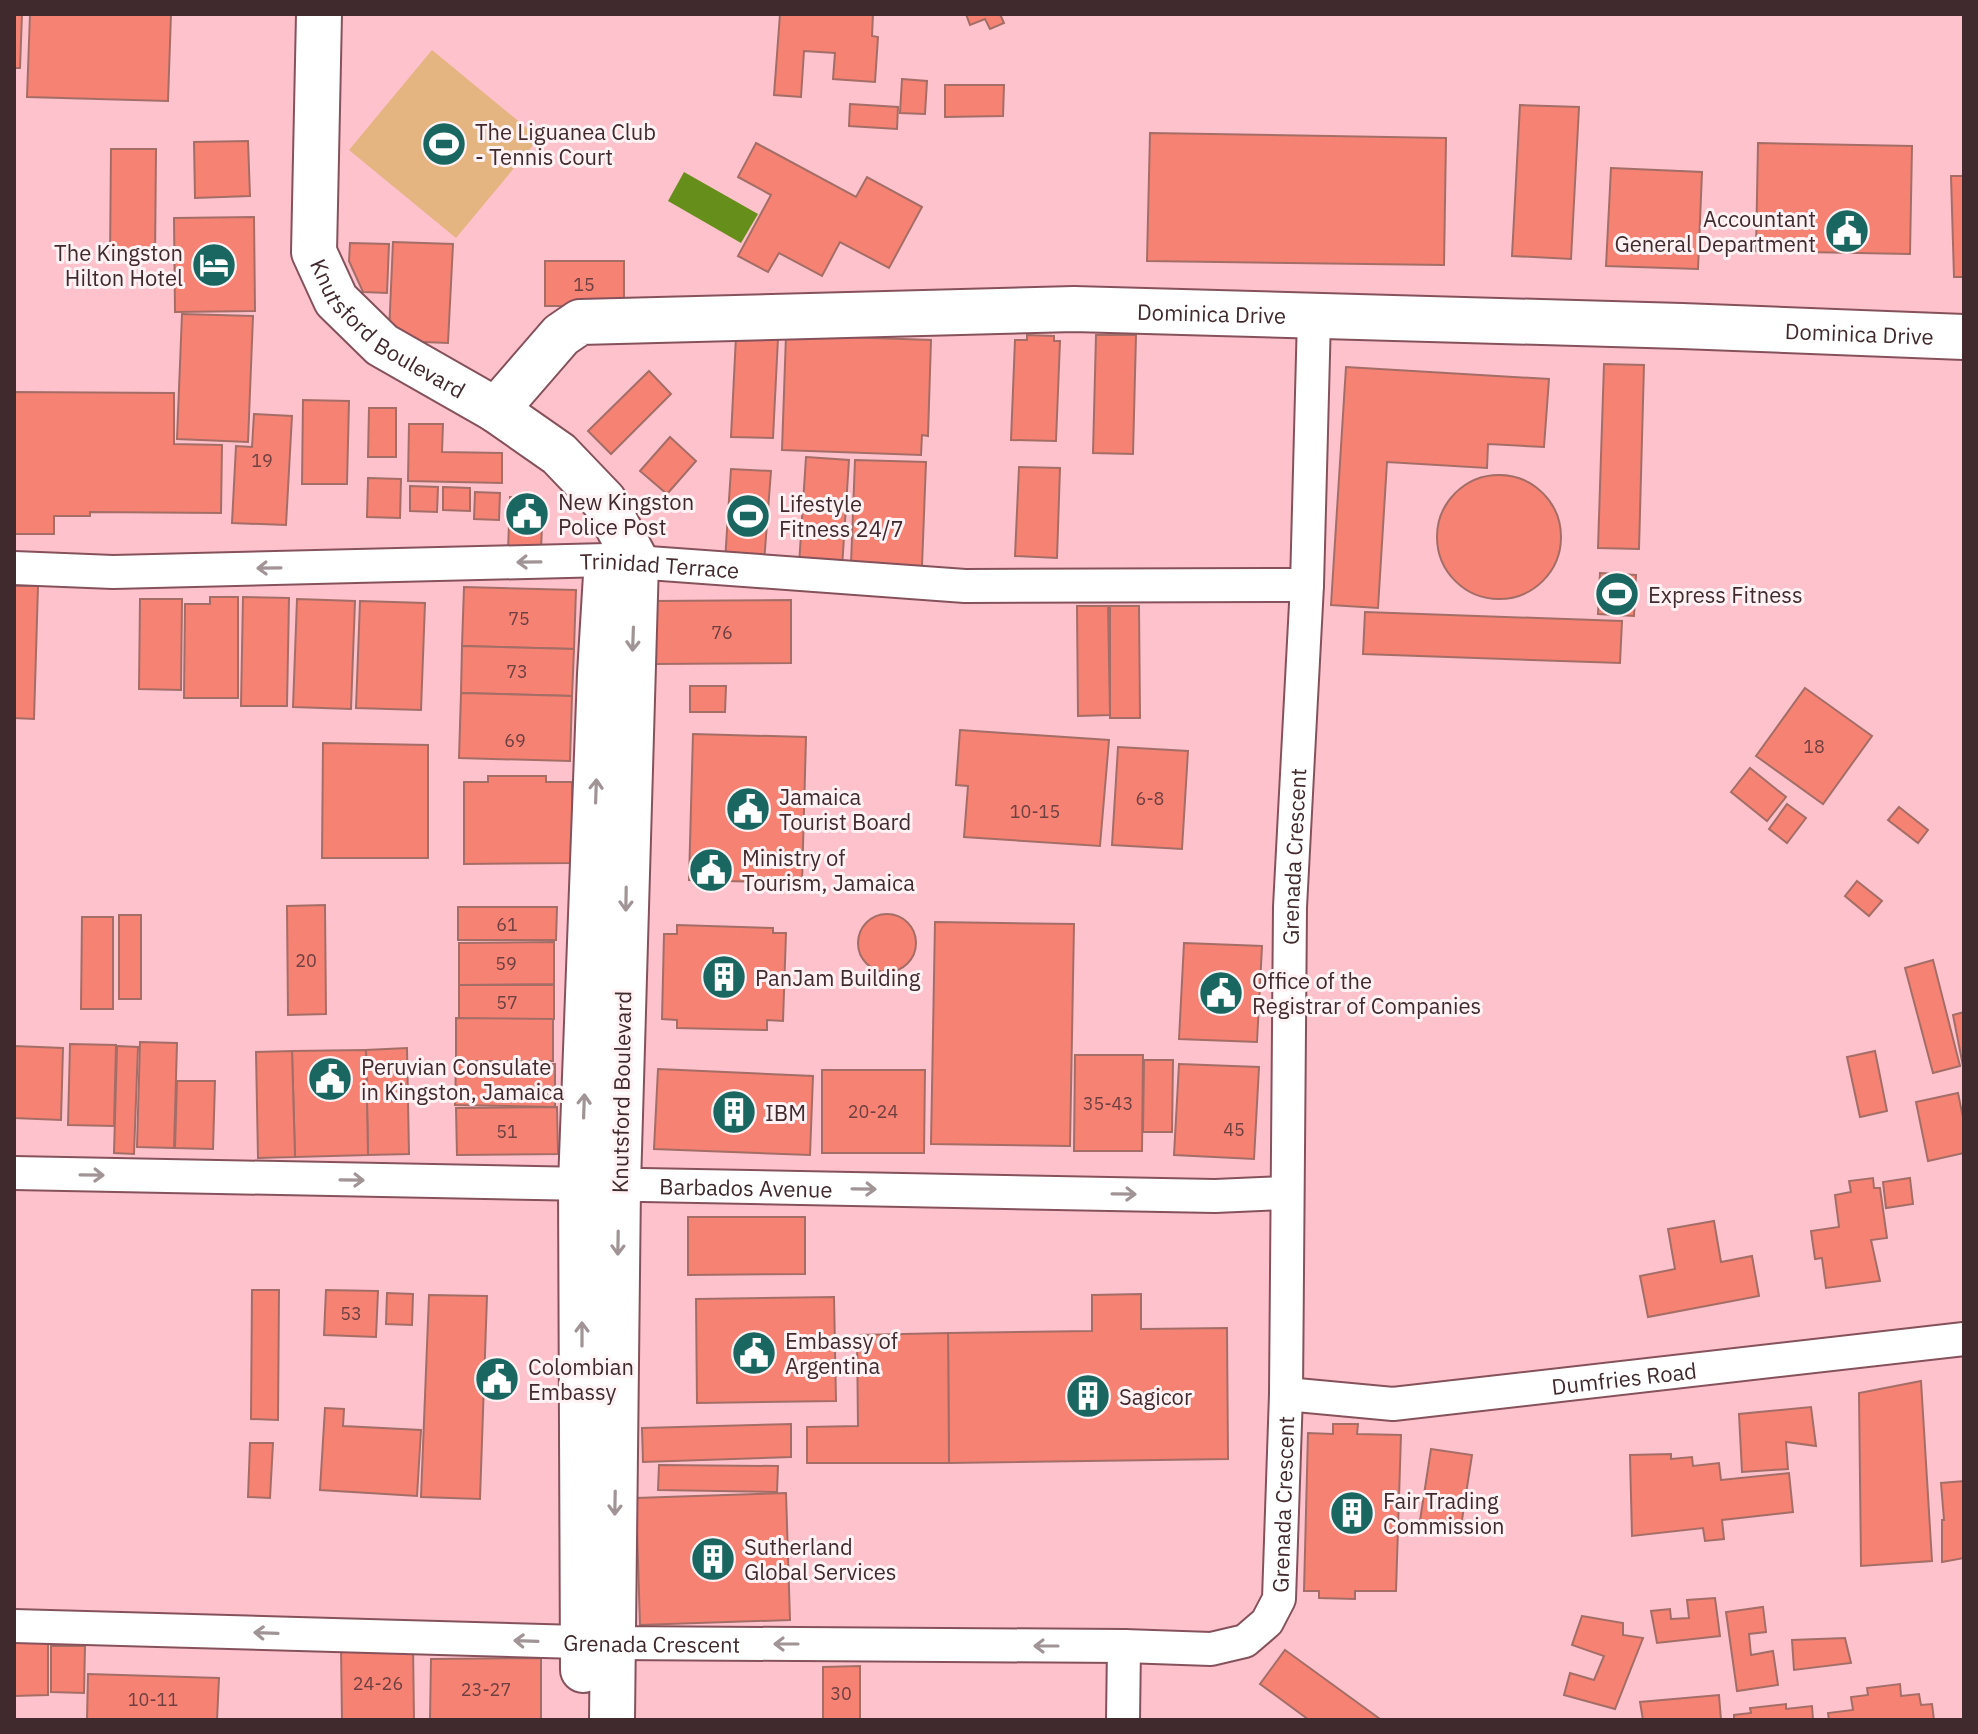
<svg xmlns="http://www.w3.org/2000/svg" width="1978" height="1734" font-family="'IBM Plex Sans',sans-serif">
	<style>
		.green { fill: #e4b481 }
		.water { fill: #668e1b }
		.building { fill: #f68274; stroke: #a46e67; stroke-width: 2 }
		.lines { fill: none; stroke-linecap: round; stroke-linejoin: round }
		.street-casing { stroke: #85525b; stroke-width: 36 }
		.secondary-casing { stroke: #85525b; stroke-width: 48 }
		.street { stroke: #fff; stroke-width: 32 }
		.secondary { stroke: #fff; stroke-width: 44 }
		.oneway { stroke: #a09496 }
		.labels { text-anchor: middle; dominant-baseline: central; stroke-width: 6; stroke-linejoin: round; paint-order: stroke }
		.number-label { font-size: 18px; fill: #6e4040 }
		.poi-label { font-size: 22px; fill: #412a2e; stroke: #fff2f4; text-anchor: start }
		.street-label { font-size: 22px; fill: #412a2e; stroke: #fff2f4 }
	</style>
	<rect width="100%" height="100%" fill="#fec2cc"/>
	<path class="green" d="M432 50 539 138 456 238 349 150Z"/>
	<path class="water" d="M684 172 758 214 741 243 668 201Z"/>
	<g class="building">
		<path d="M14 14H22L20 68H14Z"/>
		<path d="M30 14H171L168 101 27 97Z"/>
		<path d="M780 14H873L872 36 878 37 875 82 833 79 835 53 804 51 801 97 774 95Z"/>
		<path d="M966 14H1000L1004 23 990 29 985 19 970 25Z"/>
		<path d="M902 79 927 81 925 114 900 113Z"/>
		<path d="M945 85H1004L1003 116 945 117Z"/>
		<path d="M850 104 898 107 897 129 849 126Z"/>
		<path d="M1520 105 1579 107 1571 259 1512 256Z"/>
		<path d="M1150 133 1446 138 1444 265 1147 261Z"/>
		<path d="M248 141 250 196 195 198 194 142Z"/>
		<path d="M756 143 856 197 867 177 922 207 889 268 840 242 822 276 779 253 768 272 738 256 771 195 738 177Z"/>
		<path d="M1758 143 1912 146 1910 254 1756 251Z"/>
		<path d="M111 149H156L155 261H110Z"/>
		<path d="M1611 168 1702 172 1698 269 1606 266Z"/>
		<path d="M1951 176H1964V277H1954Z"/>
		<path d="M254 217 255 311 175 312 174 218Z"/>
		<path d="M393 242 453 244 448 343 397 341 389 333Z"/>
		<path d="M350 243 389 244 387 293 363 292 349 261Z"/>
		<rect x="545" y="261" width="79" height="45"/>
		<path d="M182 314 253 316 248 442 177 439Z"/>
		<path d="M786 335 931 340 928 436 922 435 921 455 782 450Z"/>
		<path d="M1027 335 1054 336V341H1060L1056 441 1011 440 1015 340H1027Z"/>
		<path d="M1096 335H1136L1133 454 1093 453Z"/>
		<path d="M736 336 778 338 773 438 731 437Z"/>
		<path d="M1604 364 1644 365 1639 549 1598 548Z"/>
		<path d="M1346 367 1549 379 1544 447 1488 444 1487 468 1387 462 1378 608 1331 605Z"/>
		<path d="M649 371 671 394 611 454 588 431Z"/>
		<path d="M14 392 174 393V444L222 445 221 513 90 512V516H54V534H14Z"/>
		<path d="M303 400 349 401 347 484H302Z"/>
		<path d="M369 408H396V457H368Z"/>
		<path d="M254 414 292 416 286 525 232 523 236 446 252 447Z"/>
		<path d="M409 424H443L442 452 502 453V483L408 481Z"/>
		<path d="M670 437 696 461 667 494 640 471Z"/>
		<path d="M806 457 849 460 842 568 799 565Z"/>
		<path d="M855 460 926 462 922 566 851 564Z"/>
		<path d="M1019 467 1060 468 1057 558 1015 556Z"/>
		<path d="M731 469 771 471 764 563 725 561Z"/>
		<circle cx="1499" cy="537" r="62"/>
		<path d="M368 478 401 479 400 518 367 517Z"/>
		<path d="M410 486 438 487 437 512 410 511Z"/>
		<path d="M443 487 470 488V511L443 510Z"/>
		<path d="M475 492 500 493 499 520 474 519Z"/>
		<path d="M510 497 543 499 541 551 508 550Z"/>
		<path d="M1600 573 1636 575 1634 616 1598 614Z"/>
		<path d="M14 586H38L34 719 14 718Z"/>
		<path d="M464 587 576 590 574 649 462 646Z"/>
		<path d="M210 597H238V698H184L185 604H210Z"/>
		<path d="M243 597 289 598 287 706H241Z"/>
		<path d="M140 599H182L181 690 139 689Z"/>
		<path d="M297 599 355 601 351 709 293 707Z"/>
		<path d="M791 600V663L652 664V601Z"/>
		<path d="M360 601 425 603 421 710 356 708Z"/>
		<path d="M1077 606H1108L1110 715 1078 716Z"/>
		<path d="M1110 606H1139L1140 718H1110Z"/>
		<path d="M1365 612 1622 621 1620 663 1363 654Z"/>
		<path d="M462 646 574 649 572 696 461 693Z"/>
		<path d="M690 686H726L725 712H690Z"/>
		<path d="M1805 688 1872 736 1823 804 1756 756Z"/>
		<path d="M461 693 572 696 570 761 459 758Z"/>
		<path d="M960 730 1109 740 1100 846 964 837 968 786 956 785Z"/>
		<path d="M693 734 806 737 802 883 689 880Z"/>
		<path d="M323 743 428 745V858H322Z"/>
		<path d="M1118 747 1188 751 1182 849 1112 845Z"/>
		<path d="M1750 768 1786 797 1767 821 1731 792Z"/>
		<path d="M488 776H546V782H572V863L464 864V782H488Z"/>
		<path d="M1787 804 1806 818 1787 843 1769 829Z"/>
		<path d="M1899 807 1928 830 1918 843 1888 820Z"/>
		<path d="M1857 881 1882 901 1869 916 1845 896Z"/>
		<path d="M325 905 326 1014 288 1015 287 906Z"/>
		<path d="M458 907H557L556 940H458Z"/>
		<circle cx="887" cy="943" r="29"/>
		<rect x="119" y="915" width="22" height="84"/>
		<path d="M82 917H113V1009H81Z"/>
		<path d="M935 922 1074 924 1070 1146 931 1144Z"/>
		<path d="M677 925 773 928V933H786L783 1021 767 1020V1030L677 1028V1020L662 1019 664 934H677Z"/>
		<path d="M554 942V984L459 985V943Z"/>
		<path d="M1184 943 1262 946 1257 1042 1179 1039Z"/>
		<path d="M1933 960 1960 1066 1933 1073 1905 968Z"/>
		<rect x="459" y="985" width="95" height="34"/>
		<path d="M1964 1012V1071L1953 1015Z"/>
		<path d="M456 1018 553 1019V1061H456Z"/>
		<path d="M140 1042 177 1043 174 1148 137 1147Z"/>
		<path d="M70 1044 116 1045 114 1126 68 1125Z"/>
		<path d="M14 1046 63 1048 61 1120 14 1118Z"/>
		<path d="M117 1046 138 1047 134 1154 114 1153Z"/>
		<path d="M407 1048 409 1154 368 1155 366 1050Z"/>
		<path d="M366 1050 368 1155 295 1157 292 1051Z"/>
		<path d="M292 1051 295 1157 258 1158 256 1052Z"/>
		<path d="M1875 1051 1887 1111 1860 1117 1847 1057Z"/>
		<path d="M1075 1055H1143L1142 1151H1074Z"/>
		<path d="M1144 1060H1173L1172 1132H1143Z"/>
		<path d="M456 1063 555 1064V1107L455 1105Z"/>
		<path d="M1179 1064 1259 1067 1254 1159 1174 1155Z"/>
		<path d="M658 1069 813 1076 810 1155 654 1149Z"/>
		<path d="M822 1070H925L924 1153H822Z"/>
		<path d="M177 1081H215L213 1149 175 1148Z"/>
		<path d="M1958 1093 1964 1122V1153L1928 1161 1916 1102Z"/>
		<path d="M557 1107 558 1154 457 1155 456 1108Z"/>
		<path d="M1873 1178 1874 1188H1880L1887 1238 1871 1240 1880 1281 1826 1288 1822 1258 1815 1259 1811 1231 1839 1227 1835 1195 1851 1192 1849 1181Z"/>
		<path d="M1910 1178 1913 1204 1886 1208 1883 1182Z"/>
		<path d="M688 1217H805V1274L688 1275Z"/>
		<path d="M1714 1221 1721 1262 1752 1256 1759 1296 1648 1317 1640 1276 1675 1269 1668 1229Z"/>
		<path d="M252 1290H279L278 1420 251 1419Z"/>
		<path d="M326 1290 378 1291 376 1337 324 1335Z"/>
		<path d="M387 1293 413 1294 412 1325 386 1324Z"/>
		<path d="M1141 1294V1329L1227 1328 1228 1459 949 1463 948 1333 1092 1331V1295Z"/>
		<path d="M429 1295 487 1296 480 1499 421 1497Z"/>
		<path d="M834 1297 836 1401 697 1403 696 1299Z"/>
		<path d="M948 1333 949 1463H807V1427L858 1426 857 1335Z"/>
		<path d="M1921 1381 1932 1561 1861 1566 1859 1393Z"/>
		<path d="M1811 1407 1816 1446 1786 1442 1788 1469 1742 1472 1739 1414Z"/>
		<path d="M325 1408 344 1409 343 1426 421 1430 417 1496 320 1490Z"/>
		<path d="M791 1424V1457L643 1462 642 1428Z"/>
		<path d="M1333 1424H1358L1357 1434 1401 1435 1396 1591H1355V1599L1319 1598V1591H1304L1308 1433 1333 1434Z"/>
		<path d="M250 1443H273L270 1498 248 1497Z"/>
		<path d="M1431 1449 1472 1455 1460 1533 1419 1527Z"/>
		<path d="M1671 1454V1459L1692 1457 1693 1466 1719 1463 1721 1480 1789 1473 1793 1512 1722 1520 1724 1539 1705 1541 1703 1528 1632 1536 1630 1455Z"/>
		<path d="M659 1465 778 1466 777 1492 658 1490Z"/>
		<path d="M1964 1481V1558L1942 1562V1520H1944L1941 1483Z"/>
		<path d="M786 1493 790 1620 640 1625 636 1498Z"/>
		<path d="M1715 1598 1720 1636 1657 1643 1651 1611 1670 1609 1671 1619 1689 1618 1687 1600Z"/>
		<path d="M1763 1607 1766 1632 1749 1634 1751 1655 1773 1651 1778 1685 1737 1691 1726 1612Z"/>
		<path d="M1582 1616 1623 1623V1635L1643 1638 1615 1709 1564 1695 1570 1673 1594 1680 1604 1656 1572 1645Z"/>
		<path d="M1845 1638 1851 1663 1794 1670 1792 1640Z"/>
		<path d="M14 1641H48V1695L14 1696Z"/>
		<path d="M413 1645 414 1720H342L341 1646Z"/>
		<path d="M51 1646H85L84 1693 51 1692Z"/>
		<path d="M1285 1650 1380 1719V1720H1309L1260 1684Z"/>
		<path d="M541 1658V1720H430L431 1659Z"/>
		<path d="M860 1666V1720H823V1667Z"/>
		<path d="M88 1674 219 1678 217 1720H87Z"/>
		<path d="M1900 1684 1901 1696 1919 1694 1921 1705 1932 1704 1934 1720H1829L1828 1713 1853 1710 1851 1697 1868 1695 1867 1688Z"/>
		<path d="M1719 1695 1721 1720H1643L1640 1702Z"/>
		<path d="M1786 1704V1709L1812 1706 1813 1720H1734V1715L1751 1713 1750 1708Z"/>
	</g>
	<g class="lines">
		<g class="street-casing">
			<g id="street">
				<path id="s1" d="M14 568 113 572 607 560 965 586 1307 585"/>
				<path id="s2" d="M14 1173 1215 1196 1286 1193"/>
				<path id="s3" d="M1286 1394 1393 1404 1964 1339"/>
				<path id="s4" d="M14 1626 614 1643 1124 1646 1211 1649 1245 1641 1267 1622 1279 1599 1286 1394 1290 907 1307 585 1314 317"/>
				<path d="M1123 1720 1124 1646"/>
			</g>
		</g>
		<g class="secondary-casing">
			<g id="secondary">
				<path id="s5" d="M319 14 314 252 336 300 382 345 496 410 559 454 604 501 636 561 618 1185 612 1720"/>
				<path id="s6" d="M496 410 561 335 580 322 1074 309 1682 326 1964 337"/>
				<path d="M583 1670 581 1184 600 674 606 575"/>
			</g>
		</g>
		<use href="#street" class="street"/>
		<use href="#secondary" class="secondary"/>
	</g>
	<defs><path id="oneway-shaft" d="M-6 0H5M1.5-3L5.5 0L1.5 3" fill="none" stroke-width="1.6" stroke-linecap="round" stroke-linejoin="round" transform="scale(2)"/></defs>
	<g class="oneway">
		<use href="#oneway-shaft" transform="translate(529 562) rotate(179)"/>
		<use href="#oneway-shaft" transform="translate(269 568) rotate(179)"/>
		<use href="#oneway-shaft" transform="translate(633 639) rotate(92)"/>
		<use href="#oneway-shaft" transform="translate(596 791) rotate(-88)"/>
		<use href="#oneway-shaft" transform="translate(626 899) rotate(91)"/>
		<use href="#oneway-shaft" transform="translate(584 1106) rotate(-88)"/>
		<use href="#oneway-shaft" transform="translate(92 1175) rotate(1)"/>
		<use href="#oneway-shaft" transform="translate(352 1180) rotate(1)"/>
		<use href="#oneway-shaft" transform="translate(864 1189) rotate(1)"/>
		<use href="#oneway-shaft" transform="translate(1124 1194) rotate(1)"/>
		<use href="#oneway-shaft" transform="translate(618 1243) rotate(91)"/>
		<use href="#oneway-shaft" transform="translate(582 1334) rotate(-90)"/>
		<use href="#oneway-shaft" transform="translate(615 1503) rotate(91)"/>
		<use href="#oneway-shaft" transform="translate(266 1633) rotate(-178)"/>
		<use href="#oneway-shaft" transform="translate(526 1641) rotate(-178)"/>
		<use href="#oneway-shaft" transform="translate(786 1644) rotate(-180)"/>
		<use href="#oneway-shaft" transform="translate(1046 1646) rotate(-180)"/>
	</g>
	<defs>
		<g id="stadium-disc" transform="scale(2.3)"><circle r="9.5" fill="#1a6661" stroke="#fff2f4"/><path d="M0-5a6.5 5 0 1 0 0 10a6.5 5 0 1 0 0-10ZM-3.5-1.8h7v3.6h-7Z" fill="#fff"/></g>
		<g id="civic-disc" transform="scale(2.3)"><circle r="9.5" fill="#1a6661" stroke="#fff2f4"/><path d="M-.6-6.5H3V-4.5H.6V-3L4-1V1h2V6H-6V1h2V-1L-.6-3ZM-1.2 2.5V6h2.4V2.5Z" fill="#fff"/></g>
		<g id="hotel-disc" transform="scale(2.3)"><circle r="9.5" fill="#1a6661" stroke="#fff2f4"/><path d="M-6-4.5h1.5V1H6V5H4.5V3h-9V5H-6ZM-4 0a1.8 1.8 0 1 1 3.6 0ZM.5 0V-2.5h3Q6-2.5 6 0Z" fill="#fff"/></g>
		<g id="building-disc" transform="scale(2.3)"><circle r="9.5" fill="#1a6661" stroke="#fff2f4"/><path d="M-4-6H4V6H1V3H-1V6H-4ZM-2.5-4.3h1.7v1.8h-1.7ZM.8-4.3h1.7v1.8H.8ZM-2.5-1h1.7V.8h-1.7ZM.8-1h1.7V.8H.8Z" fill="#fff"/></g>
	</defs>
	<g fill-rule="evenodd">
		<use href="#stadium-disc" x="444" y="144"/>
		<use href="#civic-disc" x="1847" y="231"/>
		<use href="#hotel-disc" x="214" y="265"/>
		<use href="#civic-disc" x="527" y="514"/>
		<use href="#stadium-disc" x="748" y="516"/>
		<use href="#stadium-disc" x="1617" y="594"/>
		<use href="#civic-disc" x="748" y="809"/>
		<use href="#civic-disc" x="711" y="870"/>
		<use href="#building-disc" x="724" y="977"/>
		<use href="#civic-disc" x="1221" y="993"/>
		<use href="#civic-disc" x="330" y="1079"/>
		<use href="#building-disc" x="734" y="1112"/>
		<use href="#civic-disc" x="754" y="1353"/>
		<use href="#civic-disc" x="497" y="1379"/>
		<use href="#building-disc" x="1088" y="1396"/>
		<use href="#building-disc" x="1352" y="1513"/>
		<use href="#building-disc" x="713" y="1559"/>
	</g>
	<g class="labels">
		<g class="number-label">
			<text x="584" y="284">15</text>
			<text x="262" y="460">19</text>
			<text x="519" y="618">75</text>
			<text x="722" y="632">76</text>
			<text x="517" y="671">73</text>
			<text x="515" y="740">69</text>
			<text x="1814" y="746">18</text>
			<text x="1150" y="798">6-8</text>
			<text x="1035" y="811">10-15</text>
			<text x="507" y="924">61</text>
			<text x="306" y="960">20</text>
			<text x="506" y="963">59</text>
			<text x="507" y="1002">57</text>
			<text x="1108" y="1103">35-43</text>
			<text x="873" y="1111">20-24</text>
			<text x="1234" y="1129">45</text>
			<text x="507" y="1131">51</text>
			<text x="351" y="1313">53</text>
			<text x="378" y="1683">24-26</text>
			<text x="486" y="1689">23-27</text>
			<text x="841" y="1693">30</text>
			<text x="153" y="1699">10-11</text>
		</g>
		<g class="poi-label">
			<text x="475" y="131">The Liguanea Club<tspan x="475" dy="25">- Tennis Court</tspan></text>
			<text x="1816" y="218" text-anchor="end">Accountant<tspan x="1816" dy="25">General Department</tspan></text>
			<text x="183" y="252" text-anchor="end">The Kingston<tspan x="183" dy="25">Hilton Hotel</tspan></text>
			<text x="558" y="501">New Kingston<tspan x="558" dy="25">Police Post</tspan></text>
			<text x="779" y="503">Lifestyle<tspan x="779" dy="25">Fitness 24/7</tspan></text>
			<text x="1648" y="594">Express Fitness</text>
			<text x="779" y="796">Jamaica<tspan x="779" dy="25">Tourist Board</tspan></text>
			<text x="742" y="857">Ministry of<tspan x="742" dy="25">Tourism, Jamaica</tspan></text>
			<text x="755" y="977">PanJam Building</text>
			<text x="1252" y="980">Office of the<tspan x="1252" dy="25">Registrar of Companies</tspan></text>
			<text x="361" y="1066">Peruvian Consulate<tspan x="361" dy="25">in Kingston, Jamaica</tspan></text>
			<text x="765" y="1112">IBM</text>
			<text x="785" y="1340">Embassy of<tspan x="785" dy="25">Argentina</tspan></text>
			<text x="528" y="1366">Colombian<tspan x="528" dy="25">Embassy</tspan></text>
			<text x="1119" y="1396">Sagicor</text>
			<text x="1383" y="1500">Fair Trading<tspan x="1383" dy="25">Commission</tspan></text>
			<text x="744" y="1546">Sutherland<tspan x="744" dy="25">Global Services</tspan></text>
		</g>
		<g class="street-label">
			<text stroke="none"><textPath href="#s6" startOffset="754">Dominica Drive</textPath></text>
			<text stroke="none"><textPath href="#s5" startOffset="348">Knutsford Boulevard</textPath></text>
			<text stroke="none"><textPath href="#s6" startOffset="1402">Dominica Drive</textPath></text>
			<text stroke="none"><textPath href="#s1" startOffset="646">Trinidad Terrace</textPath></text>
			<text stroke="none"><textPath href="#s4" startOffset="2030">Grenada Crescent</textPath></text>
			<text transform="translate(621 1092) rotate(-89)">Knutsford Boulevard</text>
			<text stroke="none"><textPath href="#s2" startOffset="732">Barbados Avenue</textPath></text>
			<text stroke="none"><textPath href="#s3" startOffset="340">Dumfries Road</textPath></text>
			<text stroke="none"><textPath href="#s4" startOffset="1382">Grenada Crescent</textPath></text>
			<text stroke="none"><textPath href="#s4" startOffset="638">Grenada Crescent</textPath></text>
		</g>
	</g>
	<rect width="1978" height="1734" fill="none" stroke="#412a2e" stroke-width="32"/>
</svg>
